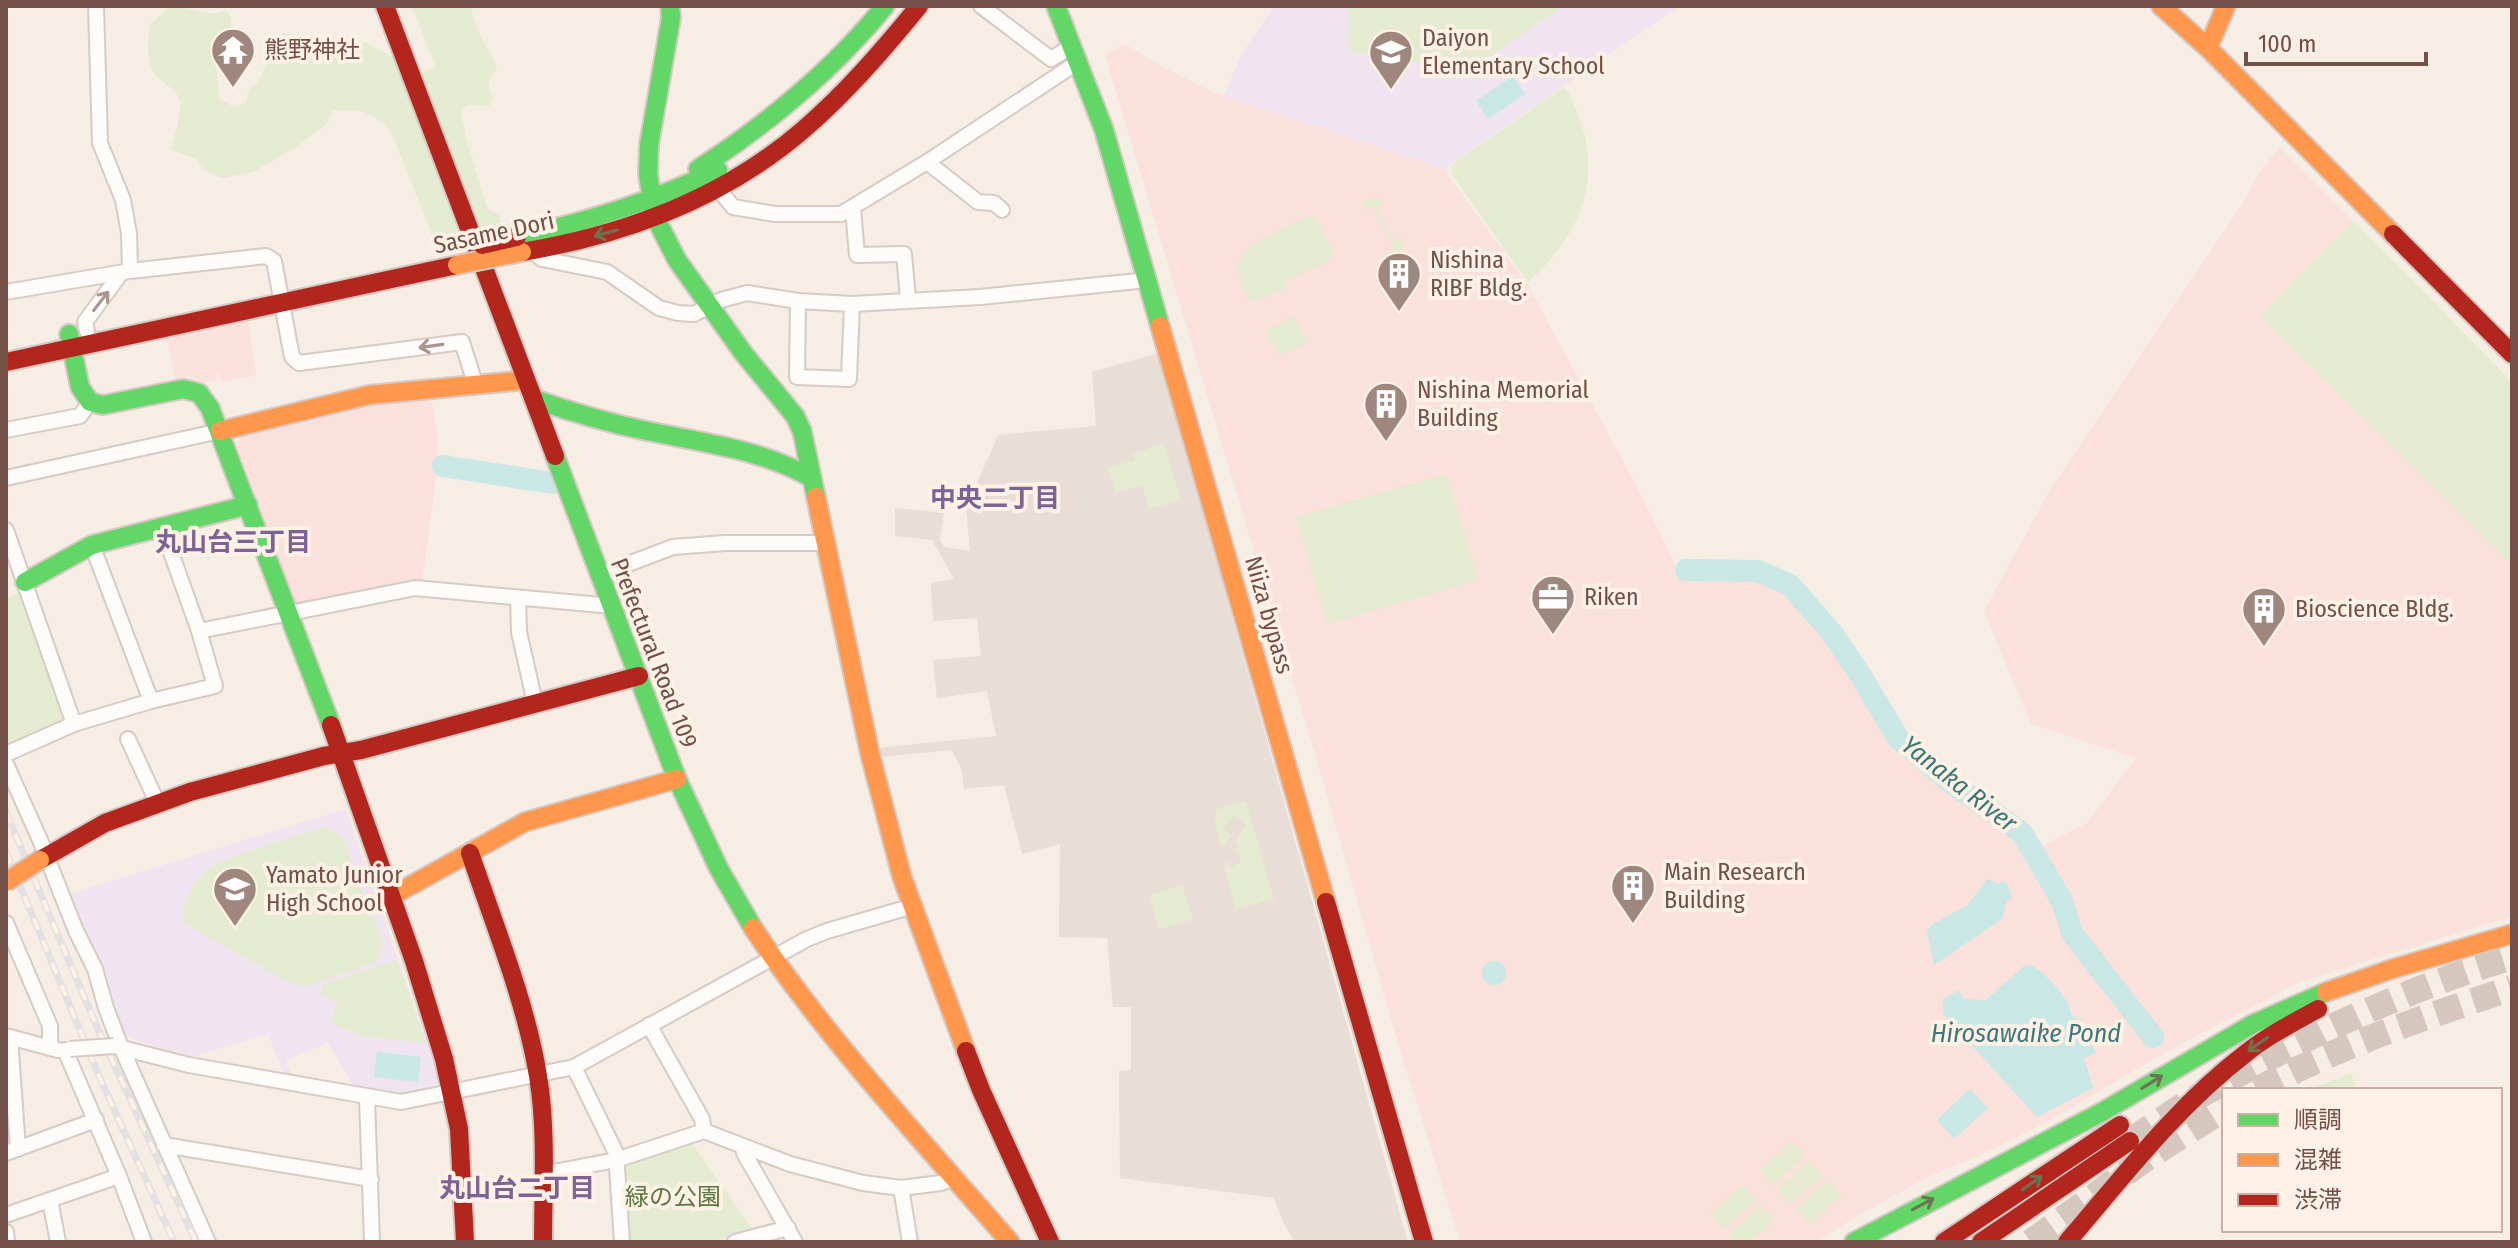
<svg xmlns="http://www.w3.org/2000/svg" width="2518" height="1248" font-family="'Fira Sans Condensed','Noto Sans JP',sans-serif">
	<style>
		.commercial { fill: #fae1db }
		.industrial { fill: #e8ddd7 }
		.education { fill: #efe4ef }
		.green { fill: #e4ebd0 }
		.water { fill: #c8e7e5 }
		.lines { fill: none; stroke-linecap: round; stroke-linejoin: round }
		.river { stroke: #c8e7e5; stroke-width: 22 }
		.highway-tunnel { stroke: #d5c6be; stroke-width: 26; stroke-dasharray: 26 13; stroke-linecap: butt }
		.street-casing { stroke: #d7cac4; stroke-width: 18 }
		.fast-casing { stroke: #d6c8c2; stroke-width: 22 }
		.slow-casing { stroke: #d6c8c2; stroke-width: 22 }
		.jam-casing { stroke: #d6c8c2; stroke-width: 22 }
		.street { stroke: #fefcfb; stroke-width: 14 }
		.fast { stroke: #63d668; stroke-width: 18 }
		.slow { stroke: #ff974d; stroke-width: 18 }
		.jam { stroke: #b3261e; stroke-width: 18 }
		.rail-casing { stroke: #e2e0e2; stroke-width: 7 }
		.rail { stroke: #fff1e5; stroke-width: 4; stroke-dasharray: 12; stroke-linecap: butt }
		.street-bridge-casing { stroke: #d7cac4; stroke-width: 18; stroke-linecap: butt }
		.slow-bridge-casing { stroke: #d6c8c2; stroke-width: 22; stroke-linecap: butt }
		.jam-bridge-casing { stroke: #d6c8c2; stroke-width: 22; stroke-linecap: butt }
		.street-bridge { stroke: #fefcfb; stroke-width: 14 }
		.slow-bridge { stroke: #ff974d; stroke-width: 18 }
		.jam-bridge { stroke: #b3261e; stroke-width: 18 }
		.oneway { stroke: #6e724f }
		.oneway2 { stroke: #aa958f }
		.labels { text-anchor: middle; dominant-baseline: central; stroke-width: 8; stroke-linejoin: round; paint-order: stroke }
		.poi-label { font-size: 24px; fill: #725047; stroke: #fff1e5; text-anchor: start }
		.street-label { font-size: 24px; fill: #725047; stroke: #fff1e5 }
		.park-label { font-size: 24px; fill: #58783f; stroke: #fff1e5 }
		.neighbourhood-label { font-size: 26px; font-weight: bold; fill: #7d6296; stroke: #fff1e5 }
		.water-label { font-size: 26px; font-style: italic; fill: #3b7878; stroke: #fff1e5 }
	</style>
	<rect width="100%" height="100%" fill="#f6ede5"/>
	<g class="commercial">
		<path d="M1125 44 1159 65 1210 91 1444 169 1529 287 1637 487 1675 564 1677 573 1754 572 1768 576 1787 590 1807 609 1918 762 2038 848 2087 823 2136 758 2031 724 1984 611 2050 490 2243 203 2260 171 2280 147 2512 382V916L2299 982 2164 1053 2047 1122 1972 1159 1942 1170 1865 1211 1816 1242H1460L1396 1036 1315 754 1105 55Z"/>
		<path d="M248 320 256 375 222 382 219 373 216 374 217 380 201 382 190 376 175 379 167 338Z"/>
		<path d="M430 396 437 427 438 464 422 582 299 605 294 601 237 445 243 432 345 407Z"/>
	</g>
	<path class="industrial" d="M1158 353 1277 777 1408 1242H1295L1284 1224 1274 1198 1120 1178 1119 1071 1131 1070V1007H1113L1107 938 1059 937 1060 844 1022 854 1004 785 964 789 962 771 952 750 879 757 877 748 996 736 987 691 937 698 933 660 981 656 977 618 933 621 931 583 954 579 932 540 895 536V508L944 513 940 540 944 547 970 551 966 508 998 435 1096 426 1092 372Z"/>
	<g class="education">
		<path d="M1274 6H1679L1444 169 1224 96 1241 55Z"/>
		<path d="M346 809 439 1079 433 1088 404 1093 354 1086 328 1043 286 1060 291 1076 284 1074 268 1034 191 1057 133 1039 121 1033 96 961 69 894Z"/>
	</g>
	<g class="green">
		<path d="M170 6C189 6 208 18 225 11L230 14 232 32 229 43 221 44 214 49 220 100 235 107 246 103 249 89 258 82 272 53 267 39 275 34 288 33 306 46C322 40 336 34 353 37L355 41C371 40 380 54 395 57L460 237 435 242 390 130C370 110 360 109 332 111L327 124 293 149 253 172 221 178 203 169 195 158 171 150C174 138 182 113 180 101 178 87 157 83 152 69 146 56 149 39 149 26Z"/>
		<path d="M412 6H470L478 31 497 67 488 83 493 99 489 106 467 105 461 111 466 139 487 208 499 215 502 228 479 233 420 74 436 67Z"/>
		<path d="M1347 6H1563L1491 56 1446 68 1349 51Z"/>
		<path d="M1564 87C1572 96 1576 109 1580 121 1603 184 1576 240 1528 282L1452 175 1451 167 1458 160Z"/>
		<path d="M1377 198 1384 203 1377 207 1394 242 1402 239 1404 244 1402 250 1386 258 1385 254 1394 249 1372 206 1363 209 1364 201Z"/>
		<path d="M1313 216 1316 218 1334 255 1330 257 1331 260 1284 282 1287 288 1251 303C1246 293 1237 281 1238 268 1239 246 1293 221 1313 216Z"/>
		<path d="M2354 221 2512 382V565L2260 316Z"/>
		<path d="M1294 316 1307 343 1279 356 1265 331Z"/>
		<path d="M1164 444 1181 500 1149 509 1142 485 1115 492 1108 468 1135 460 1133 453Z"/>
		<path d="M1446 474 1478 580 1327 624 1296 517Z"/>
		<path d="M18 593 23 595 67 719 65 723 6 748V600Z"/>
		<path d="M1246 801 1274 899 1236 910 1224 867 1225 863 1228 862 1230 867 1241 863 1239 855 1234 851 1239 845 1235 841 1246 824 1234 815 1223 828 1232 836 1225 843 1227 845 1221 846 1214 819 1217 818 1215 810Z"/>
		<path d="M325 827 342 837 383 944 376 962 304 987 283 979 183 923C182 906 192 884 205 872 225 854 297 837 325 827Z"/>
		<path d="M1182 885 1193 919 1159 930 1149 895Z"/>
		<path d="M397 960 426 1043 360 1036 332 1023 337 1002 320 995 323 984Z"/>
		<path d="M2351 1074 2356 1090H2305Z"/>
		<path d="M690 1141 754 1231 708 1242H630L623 1167 627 1162Z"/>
		<path d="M1792 1141 1805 1156 1773 1185 1760 1170Z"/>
		<path d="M1810 1161 1823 1176 1791 1204 1778 1190Z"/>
		<path d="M1828 1181 1841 1196 1809 1224 1796 1210Z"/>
		<path d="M1743 1185 1756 1200 1724 1228 1711 1214Z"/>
		<path d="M1761 1206 1774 1220 1749 1242H1736L1729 1234Z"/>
	</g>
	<g class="water">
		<path d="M1513 76 1525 94 1488 119 1476 101Z"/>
		<path d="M1988 879 1998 884 2004 881C2007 885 2012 893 2012 898L2006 901 2003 918 1934 965 1927 931 1932 925 1967 905Z"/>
		<circle cx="1494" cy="973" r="12"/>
		<path d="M2031 965C2042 970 2064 994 2069 1005 2070 1009 2070 1014 2073 1017L2082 1021 2096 1053 2084 1058 2093 1088 2037 1117 1943 1014V1000L1958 990 1964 999 1986 1000 2024 966Z"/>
		<path d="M377 1052 421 1057 418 1082 374 1077Z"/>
		<path d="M1970 1089 1988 1108 1954 1139 1937 1120Z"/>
	</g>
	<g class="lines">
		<g class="river">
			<path d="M443 466 553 483"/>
			<path d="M1686 570 1758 571 1790 585 1832 633 1861 676 1898 738 1950 782 2022 833 2062 901 2072 933 2153 1037"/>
		</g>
		<g class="highway-tunnel">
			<path d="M2257 1090C2338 1046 2425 1017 2512 988"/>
			<path d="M2130 1141C2157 1123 2184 1104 2213 1088 2306 1036 2409 988 2512 957"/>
			<path d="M2031 1242 2148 1157 2224 1109"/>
		</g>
		<g class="street-casing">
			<g id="street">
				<path d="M96 6 100 143 123 200 129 233 130 271"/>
				<path d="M981 6 1051 59 1072 46"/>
				<path d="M927 162 978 202 994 203 1002 210"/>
				<path d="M724 196 733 207 775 214H841L927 162 1078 62"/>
				<path d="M853 209 857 255 904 254 908 299"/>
				<path d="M532 251 542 259 607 272 659 308 678 313 694 314 721 300 747 293 798 301 852 304 980 297 1148 280"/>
				<path d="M6 292 130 271 266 256 274 261 292 357 299 363 462 342 476 386"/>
				<path d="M798 301 797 377 849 379 852 304"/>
				<path d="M87 331 85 322 121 273"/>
				<path d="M6 430 80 416 90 402"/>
				<path d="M6 478 220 431"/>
				<path d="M6 530 74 724"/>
				<path d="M92 545 151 701"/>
				<path d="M599 575 673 547 725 543H826"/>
				<path d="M518 598 519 632 535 703"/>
				<path d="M199 631 415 588 612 606"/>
				<path d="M128 739 157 802"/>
				<path d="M6 754 74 724 151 701 215 686 199 631 162 527"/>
				<path d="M6 764 40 840 76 931 95 969 106 1008 121 1047 208 1242"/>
				<path d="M6 923 50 1026V1048"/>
				<path d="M649 1025 702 1119 704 1131"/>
				<path d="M6 1036 58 1050"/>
				<path d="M10 1037 18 1149"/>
				<path d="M114 1046 189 1065 401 1102 574 1067 807 939 827 931 913 906"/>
				<path d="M65 1050 119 1176 144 1242"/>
				<path d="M574 1067 616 1153 622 1242"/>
				<path d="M367 1098 372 1242"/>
				<path d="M164 1145 371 1179"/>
				<path d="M743 1147 744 1153 795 1242"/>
				<path d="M6 1153 96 1120"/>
				<path d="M543 1174 616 1160 704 1131 790 1164 863 1183 901 1188 941 1183 955 1178"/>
				<path d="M901 1188 910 1242"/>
				<path d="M50 1200 58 1242"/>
				<path d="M6 1215 119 1176"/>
				<path d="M6 1232 7 1242"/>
				<path d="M735 1242 788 1228"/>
			</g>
		</g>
		<g class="fast-casing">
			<g id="fast">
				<path d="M670 6 671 18 649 145 648 174 655 217 677 260 744 354 795 416 802 431 816 497"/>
				<path d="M1056 6 1104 130 1160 326"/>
				<path d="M698 169C769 123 831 72 885 6"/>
				<path d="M517 237C587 222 654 201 718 170"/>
				<path d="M69 334 80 387 90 402 103 405 183 389 199 393 210 408 331 725"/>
				<path d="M534 399C571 412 608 423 647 431 704 443 760 449 812 478"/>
				<path d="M555 456 677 779 719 869 753 928"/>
				<path d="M25 582 92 545 248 505"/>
				<path d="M1854 1242 2102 1112 2253 1024 2326 992"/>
			</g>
		</g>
		<g class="slow-casing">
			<g id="slow">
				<path d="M2161 6 2208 48 2393 234"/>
				<path d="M2208 48 2226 6"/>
				<path d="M1160 326 1326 902"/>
				<path d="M220 431 369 395 526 380"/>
				<path d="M816 497 870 754 902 877 966 1051"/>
				<path d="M390 897 525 822 677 779"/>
				<path d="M753 928C828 1041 921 1139 1010 1242"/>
				<path d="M2326 992 2392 969 2512 934"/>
			</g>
		</g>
		<g class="jam-casing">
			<g id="jam">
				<path d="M385 6 555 456"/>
				<path d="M2393 234 2512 354"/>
				<path d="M522 252C624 235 724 198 803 130 846 93 883 50 919 6"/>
				<path d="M6 362 457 265"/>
				<path d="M331 725 414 961 444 1059 459 1129 465 1242"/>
				<path d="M470 853C494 924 526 1002 538 1076 547 1130 543 1188 543 1242"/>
				<path d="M40 860 105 823 190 792 324 756 361 750 639 676"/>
				<path d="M1326 902 1424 1242"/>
				<path d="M966 1051 981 1090 1050 1242"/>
				<path d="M1944 1242 2120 1125"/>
				<path d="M1981 1242 2130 1141"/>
				<path d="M2067 1242C2123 1177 2176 1107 2245 1054 2267 1036 2293 1023 2318 1009"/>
			</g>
		</g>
		<use href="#street" class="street"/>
		<use href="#fast" class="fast"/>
		<use href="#slow" class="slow"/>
		<use href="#jam" class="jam"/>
		<g class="rail-casing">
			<g id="rail">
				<path d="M6 812 96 1025 196 1242"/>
				<path d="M6 852 99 1076 174 1242"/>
			</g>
		</g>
		<use href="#rail" class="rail"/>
		<g class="street-bridge-casing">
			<path id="street-bridge" d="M70 1049 114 1046"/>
		</g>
		<g class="slow-bridge-casing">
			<g id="slow-bridge">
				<path d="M457 265 522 252"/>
				<path d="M6 882 40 860"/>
			</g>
		</g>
		<g class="jam-bridge-casing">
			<path id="jam-bridge" d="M482 245 517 237"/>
		</g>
		<use href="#street-bridge" class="street-bridge"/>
		<use href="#slow-bridge" class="slow-bridge"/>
		<use href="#jam-bridge" class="jam-bridge"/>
	</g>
	<defs><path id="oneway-shaft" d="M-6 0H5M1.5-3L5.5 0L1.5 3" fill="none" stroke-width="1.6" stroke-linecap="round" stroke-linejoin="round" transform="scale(2)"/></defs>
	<g class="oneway">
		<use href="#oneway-shaft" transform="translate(606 233) rotate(165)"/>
		<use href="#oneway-shaft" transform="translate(2258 1044) rotate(145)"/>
		<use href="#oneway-shaft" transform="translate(2152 1082) rotate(-32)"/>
		<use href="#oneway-shaft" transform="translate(2032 1183) rotate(-35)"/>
		<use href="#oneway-shaft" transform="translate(1923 1204) rotate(-28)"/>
	</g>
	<g class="oneway2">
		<use href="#oneway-shaft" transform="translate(101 301) rotate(-52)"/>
		<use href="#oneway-shaft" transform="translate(431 346) rotate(172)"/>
	</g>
	<defs>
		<g id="temple-pin" transform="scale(2.3)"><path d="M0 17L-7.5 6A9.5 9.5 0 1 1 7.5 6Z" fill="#a0877e" stroke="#fff1e5"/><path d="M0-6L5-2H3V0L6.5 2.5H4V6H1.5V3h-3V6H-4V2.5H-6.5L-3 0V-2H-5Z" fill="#fff"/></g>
		<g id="school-pin" transform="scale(2.3)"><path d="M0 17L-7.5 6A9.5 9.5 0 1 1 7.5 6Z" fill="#a0877e" stroke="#fff1e5"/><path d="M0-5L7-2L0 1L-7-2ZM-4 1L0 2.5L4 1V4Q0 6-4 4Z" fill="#fff"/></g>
		<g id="building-pin" transform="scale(2.3)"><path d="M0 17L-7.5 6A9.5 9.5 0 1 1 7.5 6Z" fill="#a0877e" stroke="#fff1e5"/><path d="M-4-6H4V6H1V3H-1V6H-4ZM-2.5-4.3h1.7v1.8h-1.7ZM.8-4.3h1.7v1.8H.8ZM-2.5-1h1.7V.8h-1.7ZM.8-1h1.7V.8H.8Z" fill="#fff"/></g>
		<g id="office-pin" transform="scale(2.3)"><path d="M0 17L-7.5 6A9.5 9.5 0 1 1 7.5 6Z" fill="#a0877e" stroke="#fff1e5"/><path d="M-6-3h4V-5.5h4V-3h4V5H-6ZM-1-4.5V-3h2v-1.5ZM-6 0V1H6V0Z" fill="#fff"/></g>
	</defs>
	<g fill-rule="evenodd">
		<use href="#temple-pin" x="233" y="50"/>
		<use href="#school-pin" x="1391" y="52"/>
		<use href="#building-pin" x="1399" y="274"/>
		<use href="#building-pin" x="1386" y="404"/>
		<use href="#office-pin" x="1553" y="597"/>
		<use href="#building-pin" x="2264" y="609"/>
		<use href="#building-pin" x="1633" y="886"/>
		<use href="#school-pin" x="235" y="889"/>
	</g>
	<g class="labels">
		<g class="poi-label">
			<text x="1422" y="38">Daiyon<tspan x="1422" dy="28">Elementary School</tspan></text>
			<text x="264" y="50">熊野神社</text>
			<text x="1430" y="260">Nishina<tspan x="1430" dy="28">RIBF Bldg.</tspan></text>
			<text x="1417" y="390">Nishina Memorial<tspan x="1417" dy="28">Building</tspan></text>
			<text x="1584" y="597">Riken</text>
			<text x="2295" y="609">Bioscience Bldg.</text>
			<text x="1664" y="872">Main Research<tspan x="1664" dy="28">Building</tspan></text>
			<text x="266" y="875">Yamato Junior<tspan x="266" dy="28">High School</tspan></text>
		</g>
		<g class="street-label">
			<text transform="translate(494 233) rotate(-12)">Sasame Dori</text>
			<text transform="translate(1269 615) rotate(74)">Niiza bypass</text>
			<text transform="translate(654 653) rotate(69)">Prefectural Road 109</text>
		</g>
		<g class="park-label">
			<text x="673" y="1197">緑の公園</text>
		</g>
		<g class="neighbourhood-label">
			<text x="995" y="498">中央二丁目</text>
			<text x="233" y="542">丸山台三丁目</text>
			<text x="517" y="1188">丸山台二丁目</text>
		</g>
		<g class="water-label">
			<text transform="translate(1959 784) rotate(38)">Yanaka River</text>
			<text x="2026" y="1033">Hirosawaike Pond</text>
		</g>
	</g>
	<rect width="2518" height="1248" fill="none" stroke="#725047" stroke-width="16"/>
	<rect x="2222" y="1088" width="280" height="144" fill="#fff1e5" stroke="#c7b1a6" stroke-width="2"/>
	<rect x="2238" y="1114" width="40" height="12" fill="#63d668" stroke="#c7b1a6" stroke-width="2"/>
	<text x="2294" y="1128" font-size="24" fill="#725047">順調</text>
	<rect x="2238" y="1154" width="40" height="12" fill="#ff974d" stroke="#c7b1a6" stroke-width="2"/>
	<text x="2294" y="1168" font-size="24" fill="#725047">混雑</text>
	<rect x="2238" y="1194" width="40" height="12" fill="#b3261e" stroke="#c7b1a6" stroke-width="2"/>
	<text x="2294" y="1208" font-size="24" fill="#725047">渋滞</text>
	<path d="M2246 52v12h180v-12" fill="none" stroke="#725047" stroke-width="4"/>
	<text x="2258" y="52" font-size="24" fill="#725047" stroke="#fff1e5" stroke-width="6" paint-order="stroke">100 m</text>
</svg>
